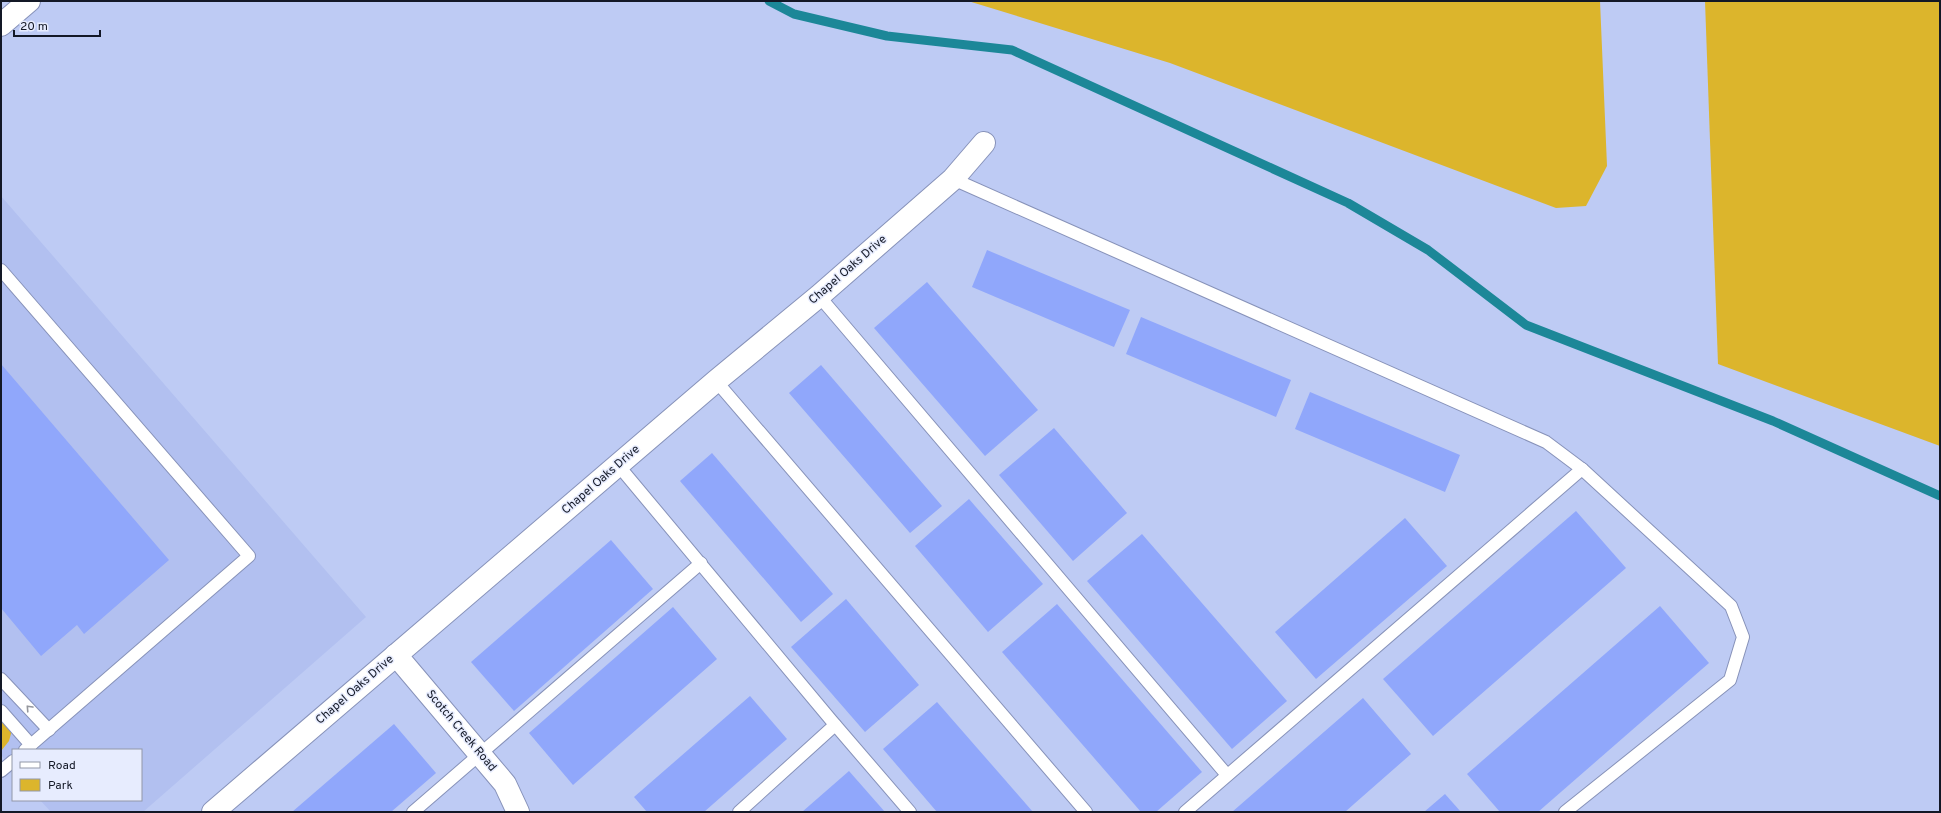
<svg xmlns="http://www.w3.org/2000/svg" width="1941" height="813" font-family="Overpass,sans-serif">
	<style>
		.built { fill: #b2c0f0 }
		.green { fill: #dcb52c }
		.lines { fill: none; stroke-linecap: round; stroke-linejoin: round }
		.stream { stroke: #1c8798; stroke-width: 9 }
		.building { fill: #90a7fb }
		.service-casing { stroke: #8792b9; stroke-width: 14 }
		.minor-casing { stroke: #8792b9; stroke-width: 24 }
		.tertiary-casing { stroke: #8792b9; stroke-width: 24 }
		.service { stroke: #fff; stroke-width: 12 }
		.minor { stroke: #fff; stroke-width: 22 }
		.tertiary { stroke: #fff; stroke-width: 22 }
		.oneway { stroke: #95979d }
		.labels { text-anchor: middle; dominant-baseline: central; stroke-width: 3; stroke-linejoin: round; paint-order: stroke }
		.street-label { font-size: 12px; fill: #131826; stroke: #e7ecfe }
	</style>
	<rect width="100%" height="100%" fill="#becbf4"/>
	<path class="built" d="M1 196 366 617 143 812H51L40 800H141V750H13V769L1 755Z"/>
	<g class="green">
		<path d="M968 1H1600L1607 166 1586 206 1556 208 1170 63Z"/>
		<path d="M1705 1H1940V446L1718 364Z"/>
		<path d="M1 718 12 730 9 741 1 751Z"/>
	</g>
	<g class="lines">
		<path class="stream" d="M769 1 794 14 887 36 1012 50 1348 203 1428 250 1526 325 1773 421 1940 496"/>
	</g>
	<g class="building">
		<path d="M987 250 1130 310 1114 347 972 287Z"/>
		<path d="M927 282 1038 410 985 456 874 328Z"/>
		<path d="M1141 317 1291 380 1276 417 1126 354Z"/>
		<path d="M1 364 169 560 84 634 77 625 41 656 1 608Z"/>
		<path d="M821 365 942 506 910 533 789 393Z"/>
		<path d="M1310 392 1460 455 1445 492 1295 429Z"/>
		<path d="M1054 428 1127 513 1073 561 999 475Z"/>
		<path d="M712 453 833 594 801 622 680 481Z"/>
		<path d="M969 499 1043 584 988 632 915 546Z"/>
		<path d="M1576 511 1626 568 1433 736 1383 679Z"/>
		<path d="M1405 518 1447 566 1316 679 1275 632Z"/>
		<path d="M1142 534 1287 701 1232 749 1087 581Z"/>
		<path d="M611 540 653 589 514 711 471 662Z"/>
		<path d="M846 599 919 685 865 732 791 647Z"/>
		<path d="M1057 604 1202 772 1156 812H1141L1002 652Z"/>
		<path d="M1660 606 1709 663 1538 812H1500L1467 774Z"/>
		<path d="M673 607 717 659 573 785 529 733Z"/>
		<path d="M750 696 787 739 704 812H647L634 797Z"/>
		<path d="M1363 698 1411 754 1354 804 1345 812H1232Z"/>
		<path d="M937 702 1033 812H937L883 749Z"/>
		<path d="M394 724 436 773 391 812H292Z"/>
		<path d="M849 771 885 812H802Z"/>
		<path d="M1445 794 1461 812H1424Z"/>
	</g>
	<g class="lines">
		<g class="service-casing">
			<g id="service">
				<path d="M953 179 1546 442 1582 469 1731 606 1743 637 1730 680 1565 812"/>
				<path d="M1 270 249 556 25 750"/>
				<path d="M819 296 1227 775"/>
				<path d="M716 381 1086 812"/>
				<path d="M618 465 831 720 910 812"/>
				<path d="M1 679 49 730"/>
				<path d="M1 711 31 745"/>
				<path d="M1 771 13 761"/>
				<path d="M413 812 701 563"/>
				<path d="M739 812 835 725"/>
				<path d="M1185 812 1582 469"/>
			</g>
		</g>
		<g class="minor-casing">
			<g id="minor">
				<path d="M396 655 505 784 518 812"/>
				<path d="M213 812 716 381 819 296 953 179 984 143"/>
			</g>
		</g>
		<g class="tertiary-casing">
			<path id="tertiary" d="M1 25 29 1"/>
		</g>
		<use href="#service" class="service"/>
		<use href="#minor" class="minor"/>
		<use href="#tertiary" class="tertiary"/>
	</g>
	<defs><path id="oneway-chevron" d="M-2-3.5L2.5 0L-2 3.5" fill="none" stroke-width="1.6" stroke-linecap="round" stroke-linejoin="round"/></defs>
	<use class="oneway" href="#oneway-chevron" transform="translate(29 708) rotate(-133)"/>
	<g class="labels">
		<g class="street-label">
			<text transform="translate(848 270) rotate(-41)">Chapel Oaks Drive</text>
			<text transform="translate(601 480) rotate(-41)">Chapel Oaks Drive</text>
			<text transform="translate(355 690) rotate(-41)">Chapel Oaks Drive</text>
			<text transform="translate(461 731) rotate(50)">Scotch Creek Road</text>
		</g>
	</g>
	<rect width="1941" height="813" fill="none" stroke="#131826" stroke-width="4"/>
	<rect x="12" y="749" width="130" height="52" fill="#e7ecfe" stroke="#9297a8"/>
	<rect x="20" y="762" width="20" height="6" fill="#ffffff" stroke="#9297a8"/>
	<text x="48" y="769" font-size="12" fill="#131826">Road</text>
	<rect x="20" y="779" width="20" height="12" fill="#dcb52c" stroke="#9297a8"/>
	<text x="48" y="789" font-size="12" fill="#131826">Park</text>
	<path d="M14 30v6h86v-6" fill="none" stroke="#131826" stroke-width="2"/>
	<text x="20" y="30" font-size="12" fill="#131826" stroke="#e7ecfe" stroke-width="3" paint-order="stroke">20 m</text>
</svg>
